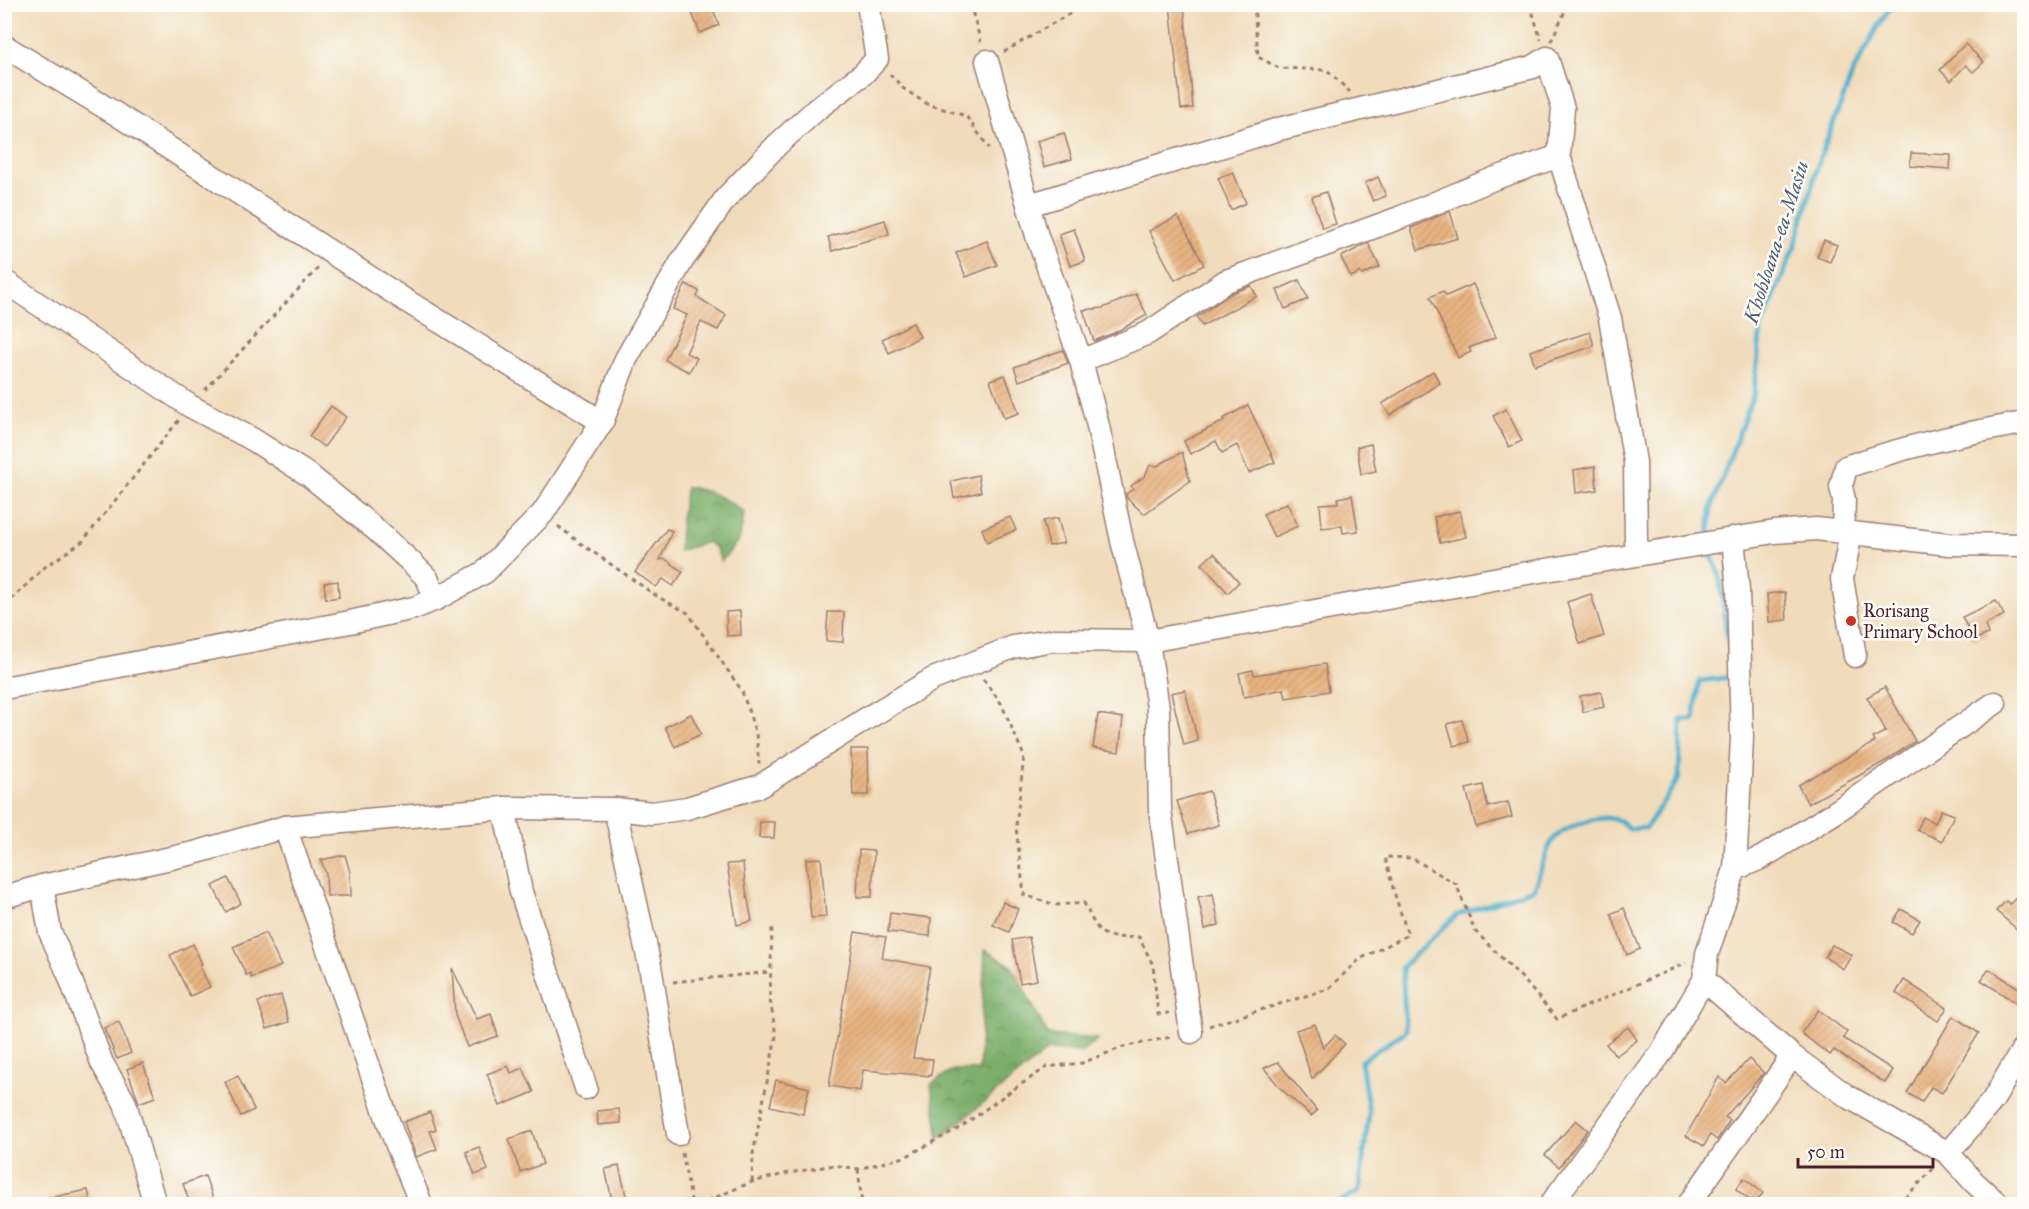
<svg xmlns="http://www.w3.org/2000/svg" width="2029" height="1209" font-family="'IM FELL Great Primer',serif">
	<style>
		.forest { fill: url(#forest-crowns); stroke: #62674a; stroke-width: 1.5 }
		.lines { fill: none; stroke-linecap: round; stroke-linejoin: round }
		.stream { stroke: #49acc8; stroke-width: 5 }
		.building { fill: url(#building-hatch) }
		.minor-casing { stroke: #9d7d72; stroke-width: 25 }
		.path { stroke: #9d7d72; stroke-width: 3; stroke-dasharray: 4.5 4.5; stroke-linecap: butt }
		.minor { stroke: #fff; stroke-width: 22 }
		.poi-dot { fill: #c8321e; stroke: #fdfcf7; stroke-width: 2 }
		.labels { text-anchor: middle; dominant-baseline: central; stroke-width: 5; stroke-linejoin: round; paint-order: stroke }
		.poi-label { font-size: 18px; fill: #4a1f2b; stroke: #fdfcf7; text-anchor: start }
		.water-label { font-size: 20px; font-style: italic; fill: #4a5e72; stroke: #fdfcf7 }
	</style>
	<defs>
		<pattern id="forest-crowns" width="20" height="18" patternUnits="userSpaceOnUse" patternTransform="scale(1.5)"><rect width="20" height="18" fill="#7baf6a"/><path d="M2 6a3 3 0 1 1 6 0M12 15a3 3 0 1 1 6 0" fill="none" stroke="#678e57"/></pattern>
		<pattern id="building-hatch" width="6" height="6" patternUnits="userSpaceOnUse" patternTransform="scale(1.5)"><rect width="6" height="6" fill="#e8b481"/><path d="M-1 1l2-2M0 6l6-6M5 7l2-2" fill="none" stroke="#c89a70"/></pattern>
	</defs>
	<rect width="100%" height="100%" fill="#fdfcf7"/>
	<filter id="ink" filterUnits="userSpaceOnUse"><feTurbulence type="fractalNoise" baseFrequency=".0167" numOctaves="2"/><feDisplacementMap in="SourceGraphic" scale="12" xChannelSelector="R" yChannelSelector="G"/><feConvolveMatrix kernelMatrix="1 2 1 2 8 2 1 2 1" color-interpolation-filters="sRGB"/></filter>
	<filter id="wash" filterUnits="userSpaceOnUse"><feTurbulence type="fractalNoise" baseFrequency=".008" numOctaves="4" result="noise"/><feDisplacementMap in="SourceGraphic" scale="24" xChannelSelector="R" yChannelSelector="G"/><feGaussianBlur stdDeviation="1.35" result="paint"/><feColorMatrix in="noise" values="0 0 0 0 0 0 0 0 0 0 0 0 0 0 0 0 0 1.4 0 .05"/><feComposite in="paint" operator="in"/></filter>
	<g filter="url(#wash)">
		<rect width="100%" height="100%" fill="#f0dbba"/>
		<g class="forest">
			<path d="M686 487C710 490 724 498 744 512L740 538 721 562 716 548 707 542 679 551 681 518Z"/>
			<path d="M985 950 1012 966 1048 1035 1099 1039 1082 1052 1048 1050 939 1139 931 1084 953 1070H979Z"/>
		</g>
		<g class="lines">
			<g class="stream">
				<path d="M1709 535 1711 509 1754 392 1761 328 1795 246 1820 158 1853 72 1882 20 1893 4"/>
				<path d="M1711 555 1719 573 1729 647"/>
				<path d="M1335 1204 1359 1192 1369 1113 1361 1061 1406 1031 1402 967 1457 915 1534 889C1540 873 1544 854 1553 840 1564 826 1601 813 1618 820 1622 822 1626 826 1629 829L1646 828 1679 778 1681 720H1694L1699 681 1733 677"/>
			</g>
		</g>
		<g id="blocks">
			<g class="building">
				<path d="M699 4H711L719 25 700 33 690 8Z"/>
				<path d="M1170 4H1184L1193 108 1181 109Z"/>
				<path d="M1965 44 1984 62 1973 72 1966 65 1951 81 1940 70Z"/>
				<path d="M1064 133 1072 159 1044 167 1037 141Z"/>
				<path d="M1911 153 1951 155 1950 169 1910 166Z"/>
				<path d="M1233 172 1246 203 1231 210 1218 178Z"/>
				<path d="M1378 177 1386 196 1373 201 1365 183Z"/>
				<path d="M1326 192 1336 224 1322 228 1312 197Z"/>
				<path d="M1450 211 1458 238 1418 250 1411 228Z"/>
				<path d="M1178 216 1204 265 1175 280 1149 231Z"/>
				<path d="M885 220 889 234 832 251 828 237Z"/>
				<path d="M1074 229 1085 261 1070 266 1059 234Z"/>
				<path d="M1824 240 1837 245 1830 262 1817 257Z"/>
				<path d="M987 241 997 265 966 277 956 253Z"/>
				<path d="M1368 243 1380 267 1362 275 1360 272 1351 277 1341 257Z"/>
				<path d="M1299 280 1308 299 1285 309 1277 290Z"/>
				<path d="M686 284 699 291 697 297 726 315 718 330 701 322 686 353 697 358 689 372 665 360 687 315 673 309Z"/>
				<path d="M1473 284 1496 337 1469 348 1471 352 1458 358 1430 297 1443 291 1446 296Z"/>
				<path d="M1251 286 1257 296 1202 326 1197 317 1232 293Z"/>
				<path d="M1136 294 1147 315 1114 333 1094 341 1083 310 1103 308Z"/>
				<path d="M913 323 920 337 889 353 882 339Z"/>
				<path d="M1590 332 1594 346 1535 365 1530 351Z"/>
				<path d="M1063 350 1068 363 1019 381 1014 367Z"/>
				<path d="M1433 371 1440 383 1390 415 1382 404Z"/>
				<path d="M1005 375 1019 413 1004 418 990 380Z"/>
				<path d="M1248 405 1275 462 1249 473 1237 445 1222 453 1216 441 1190 454 1184 441 1224 421 1223 419Z"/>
				<path d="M331 406 346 417 324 447 309 436Z"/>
				<path d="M1506 409 1522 441 1509 447 1493 416Z"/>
				<path d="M1371 444 1376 471 1361 474 1357 447Z"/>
				<path d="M1182 452 1190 481 1144 514 1127 498 1126 494 1133 489 1131 486 1145 476 1150 465 1157 466Z"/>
				<path d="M1595 466 1597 490 1576 493 1574 470Z"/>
				<path d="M978 475 981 492 954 498 951 481Z"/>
				<path d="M1352 495 1358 531 1343 533 1342 526 1322 528 1320 504 1338 503V498Z"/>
				<path d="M1287 503 1298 526 1274 537 1263 514Z"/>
				<path d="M1460 511 1466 537 1440 543 1434 517Z"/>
				<path d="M1010 517 1016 530 987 542 982 529Z"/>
				<path d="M1058 518 1064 543 1049 546 1043 521Z"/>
				<path d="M667 529 672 531 660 560 665 559 683 572 673 586 663 579 656 587 635 572Z"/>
				<path d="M1214 553 1239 582 1228 593 1202 564Z"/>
				<path d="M338 581 339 597 326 599 324 583Z"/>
				<path d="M1785 592 1787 620 1769 622 1767 594Z"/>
				<path d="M1591 594 1604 636 1580 644 1567 602Z"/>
				<path d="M1996 601 2004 615 1985 625 1988 634 1974 640 1962 617Z"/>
				<path d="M740 611 741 635 727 636 726 612Z"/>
				<path d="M828 612H844L843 642 826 641Z"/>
				<path d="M1325 664 1329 691 1286 698 1284 689 1244 697 1239 673 1253 670 1254 675Z"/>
				<path d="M1885 687 1915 741 1887 760 1808 804 1798 785 1875 742 1873 738 1886 731 1867 697Z"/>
				<path d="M1185 690 1198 741 1184 745 1171 693Z"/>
				<path d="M1601 692 1604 707 1583 712 1580 696Z"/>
				<path d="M691 714 701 734 675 747 665 727Z"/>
				<path d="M1098 714 1123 718 1119 752 1093 748Z"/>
				<path d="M1462 720 1469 742 1454 746 1447 724Z"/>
				<path d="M851 749H868L869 795H853Z"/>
				<path d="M1483 785 1488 807 1508 802 1512 817 1476 827 1466 789Z"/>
				<path d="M1209 791 1219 825 1188 834 1177 801Z"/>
				<path d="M1941 810 1954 815 1942 841 1917 830 1923 817 1935 823Z"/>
				<path d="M760 822H775L774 838H759Z"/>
				<path d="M859 850 874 851 872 897H857Z"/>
				<path d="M345 855 350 872 351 896H327L326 874 321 860Z"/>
				<path d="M821 858 826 917 811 918 806 859Z"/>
				<path d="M743 863 745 884 752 921 737 925 727 864Z"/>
				<path d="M228 878 241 903 226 912 213 886Z"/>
				<path d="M2025 888V936L1996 911 2006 901 2010 904Z"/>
				<path d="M1213 894 1219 925 1205 929 1198 897Z"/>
				<path d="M1003 902 1018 909 1009 932 993 925Z"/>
				<path d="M1624 908 1640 949 1627 955 1611 914Z"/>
				<path d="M1901 909 1920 920 1912 933 1893 922Z"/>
				<path d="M890 913 931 918 930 936 888 932Z"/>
				<path d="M855 932 886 937 882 958 930 967 913 1058 933 1059 931 1076 863 1070 860 1091 829 1086Z"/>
				<path d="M265 933 281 966 251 978 250 973 246 975 233 947Z"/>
				<path d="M1029 937 1037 980 1020 983 1012 940Z"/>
				<path d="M193 944 202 964 199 965 210 987 190 996 170 955Z"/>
				<path d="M1832 945 1852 955 1843 969 1825 957Z"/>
				<path d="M452 968 477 1019 491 1014 498 1036 467 1047 455 1015Z"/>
				<path d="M1989 969 2025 992V1009L1981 980Z"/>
				<path d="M1904 980 1947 1008 1938 1021 1896 993Z"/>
				<path d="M281 995 289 1022 267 1029 258 1002Z"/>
				<path d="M1818 1010 1847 1032 1843 1038 1893 1070 1885 1083 1834 1050 1830 1055 1801 1033Z"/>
				<path d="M1953 1016 1979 1033 1942 1093 1931 1087 1922 1102 1907 1093Z"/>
				<path d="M119 1022 131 1053 117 1059 104 1028Z"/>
				<path d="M1315 1024 1323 1048 1335 1035 1345 1044 1312 1079 1296 1030Z"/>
				<path d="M1628 1027 1637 1040 1616 1056 1606 1044Z"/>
				<path d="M1749 1059 1764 1073 1725 1117 1730 1120 1717 1140 1710 1135 1704 1146 1686 1136 1719 1077 1726 1083Z"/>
				<path d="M1278 1062 1317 1111 1311 1116 1281 1089 1264 1068Z"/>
				<path d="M143 1063 155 1097 139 1103 127 1069Z"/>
				<path d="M508 1066 511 1073 523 1068 534 1092 500 1106 487 1074Z"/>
				<path d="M238 1076 254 1110 241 1116 225 1082Z"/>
				<path d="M776 1080 809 1088 803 1114 770 1106Z"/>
				<path d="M619 1109 621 1123 598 1125 597 1111Z"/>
				<path d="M430 1112 436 1129 430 1131 437 1149 416 1157 404 1122Z"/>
				<path d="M1576 1120 1588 1130 1559 1167 1545 1155Z"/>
				<path d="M532 1131 543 1164 520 1172 509 1139Z"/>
				<path d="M479 1147 488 1170 475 1175 466 1152Z"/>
				<path d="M619 1166 628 1204H613L605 1169Z"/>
				<path d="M205 1176 214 1201 204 1204H190L183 1184Z"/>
				<path d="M1744 1178 1763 1193 1754 1204 1736 1189Z"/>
				<path d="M88 1190 91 1204H49L48 1198Z"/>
			</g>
		</g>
	</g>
	<g filter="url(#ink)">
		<use href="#blocks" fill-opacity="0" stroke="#9d7d72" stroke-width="1.5"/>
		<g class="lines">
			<g class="minor-casing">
				<g id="minor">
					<path d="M4 46 113 112 405 300 602 422"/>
					<path d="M987 61 1037 236 1081 361 1098 426 1122 541 1148 641 1158 708 1160 809 1191 1032"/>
					<path d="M1029 205 1279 129 1533 67 1547 58 1563 108 1559 156 1610 318 1635 462 1636 542 1640 554"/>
					<path d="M4 281 190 406 252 439 310 476 375 529 411 562 427 578 436 599"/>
					<path d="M1081 361 1148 333 1226 281 1399 218 1493 179 1559 156"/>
					<path d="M1843 532 1844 500 1841 487 1846 467C1903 447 1964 433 2024 423"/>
					<path d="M1851 533 1842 579 1855 656"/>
					<path d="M1733 538 1738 590 1742 739 1735 869 1707 954 1704 980 1792 1056 1847 1096 1948 1153 1993 1100 2024 1047"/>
					<path d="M4 688 350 622 414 608 436 599 485 572 543 513 602 422 626 359 682 261 726 198 778 144 818 108 863 74 877 59 868 4"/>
					<path d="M504 808 521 892 586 1088"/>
					<path d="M615 809 650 966 678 1134"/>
					<path d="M285 827 393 1135 421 1204"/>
					<path d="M1735 869 1761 858 1834 813 1995 703"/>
					<path d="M42 886 50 932 69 975 102 1063 125 1103 155 1204"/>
					<path d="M4 897 42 886 194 853 285 827 504 808 615 809 652 813 687 808 760 786 866 719 933 679 1013 647 1054 640 1148 641 1510 576 1774 532 1816 529 1949 544 2024 545"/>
					<path d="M1948 1153 1974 1182 1998 1204"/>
					<path d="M1551 1204 1661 1053 1704 980"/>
					<path d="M1689 1204 1792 1056"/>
				</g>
			</g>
			<g class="path">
				<path d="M970 4 981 42"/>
				<path d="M1254 4 1258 57 1279 68 1327 70 1350 92"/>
				<path d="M1530 4 1541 40"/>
				<path d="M1551 41 1565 11 1572 4"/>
				<path d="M1004 52 1086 4"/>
				<path d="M890 74 904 89 927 104 966 116 989 148"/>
				<path d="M205 390 318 268"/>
				<path d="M558 526 580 543 658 597 688 613 742 691 756 734 759 764"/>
				<path d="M4 606 45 567 83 541 179 420"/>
				<path d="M983 679 1001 703 1024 756 1016 827 1024 895 1056 905 1084 903C1100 936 1100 939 1139 937L1153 965 1158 1014 1169 1013"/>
				<path d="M673 982 770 972"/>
				<path d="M1209 1026 1328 989 1360 959 1408 935 1394 892 1385 857 1412 858 1456 884 1475 931 1523 979 1557 1019 1686 963"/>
				<path d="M682 1153 692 1204"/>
				<path d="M858 1169 862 1204"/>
				<path d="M752 1182 753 1154 776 1036 770 999 772 927"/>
				<path d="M700 1204 752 1182 789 1173 834 1165 858 1169 905 1157 961 1127 1008 1093 1047 1067 1082 1063 1123 1047 1171 1037"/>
				<path d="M1899 1204 1935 1167"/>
			</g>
			<use href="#minor" class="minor"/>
		</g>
	</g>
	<circle class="poi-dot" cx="1851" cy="621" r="6"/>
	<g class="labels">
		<g class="poi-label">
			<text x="1863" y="611">Rorisang<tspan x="1863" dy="21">Primary School</tspan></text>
		</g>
		<g class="water-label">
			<text transform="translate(1776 242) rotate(-72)">Khohloana-ea-Masiu</text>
		</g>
	</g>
	<rect width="2029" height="1209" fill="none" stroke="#fdfcf7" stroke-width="24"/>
	<path d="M1798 1158v9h135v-9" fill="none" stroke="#4a1f2b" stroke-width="3"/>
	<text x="1807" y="1158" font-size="18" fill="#4a1f2b" stroke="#fdfcf7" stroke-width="4.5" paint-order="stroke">50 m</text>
</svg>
